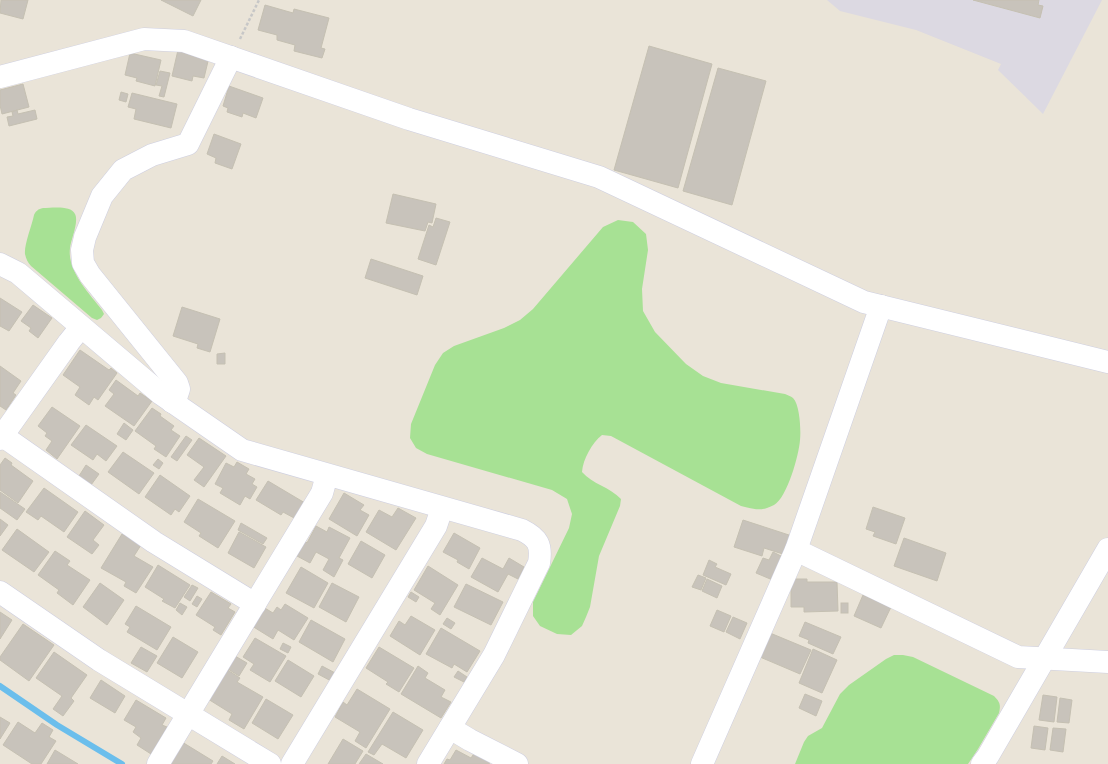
<svg xmlns="http://www.w3.org/2000/svg" width="1108" height="764" font-family="Barlow,sans-serif">
	<style>
		.industrial { fill: #dcd9e2 }
		.green { fill: #a7e194 }
		.lines { fill: none; stroke-linecap: round; stroke-linejoin: round }
		.stream { stroke: #6bbeec; stroke-width: 6 }
		.building { fill: #c8c3bb; stroke: #c5c0b2 }
		.minor-casing { stroke: #cecfe0; stroke-width: 23 }
		.tertiary-casing { stroke: #cecfe0; stroke-width: 23 }
		.path { stroke: #c7c7c7; stroke-width: 2.5; stroke-dasharray: 3 2; stroke-linecap: butt }
		.minor { stroke: #fff; stroke-width: 22 }
		.tertiary { stroke: #fff; stroke-width: 22 }
	</style>
	<rect width="100%" height="100%" fill="#eae4d8"/>
	<path class="industrial" d="M827 0H1102L1043 114 998 70 1001 64 916 30 840 11Z"/>
	<g class="green">
		<path d="M43 208C52 208 71 205 75 214 79 222 71 239 70 248 67 271 89 293 102 310L104 314 101 318 97 320 92 318 31 266C28 263 26 259 25 254 24 245 32 225 34 215 36 211 38 209 43 208Z"/>
		<path d="M618 220 633 222 646 234 648 250 642 289 643 311 655 332 686 364 703 376 721 383 785 394C787 395 791 396 793 398 800 405 801 431 800 440 799 455 787 498 774 505 761 512 754 509 741 506L611 436 602 435C592 443 583 459 582 472 592 484 610 487 621 499L620 506 599 556 590 607 586 617 582 626 571 635 557 634 540 626 533 616V602L569 528 572 514 567 499 552 490 427 454 416 448 410 438 411 424 435 365 443 353 454 346 504 328 520 320 533 309 603 227Z"/>
		<path d="M894 655H903L913 657 994 696C1000 702 1001 705 999 713L978 749 968 764H795L804 742 808 736 822 728 840 694 849 685 886 659Z"/>
	</g>
	<g class="lines">
		<path class="stream" d="M0 686 57 725 122 764"/>
	</g>
	<g class="building">
		<path d="M1 0H28L23 19 0 13Z"/>
		<path d="M161 0H201L193 16Z"/>
		<path d="M973 0H1039L1038 5 1043 6 1040 18Z"/>
		<path d="M265 5 293 13 294 9 329 18 321 48 325 49 322 58 294 51 295 45 277 40V35L258 30Z"/>
		<path d="M649 46 712 64 678 188 614 170Z"/>
		<path d="M178 50 209 57 204 78 193 76 192 81 172 76Z"/>
		<path d="M130 53 161 60 155 86 136 81 137 78 125 75Z"/>
		<path d="M718 68 766 81 732 205 683 191Z"/>
		<path d="M160 71 170 73 164 97 159 96 162 86 156 85Z"/>
		<path d="M23 84 29 107 2 114 0 105V90Z"/>
		<path d="M229 86 263 98 256 118 243 113 242 117 227 112 228 108 223 106Z"/>
		<path d="M121 92 128 94 126 102 119 100Z"/>
		<path d="M132 93 177 104 171 128 134 119 136 109 128 107Z"/>
		<path d="M17 110 18 114 35 110 37 119 9 126 7 117 13 116 12 112Z"/>
		<path d="M214 134 241 144 232 169 215 163 216 158 207 154Z"/>
		<path d="M393 194 436 204 432 223 428 222 425 231 386 223Z"/>
		<path d="M436 218 450 222 436 265 418 259 429 225 433 227Z"/>
		<path d="M371 259 423 276 417 295 365 278Z"/>
		<path d="M0 298 22 312 9 331 0 326Z"/>
		<path d="M33 305 52 318 38 338 29 331 31 328 21 321Z"/>
		<path d="M182 307 220 319 210 352 197 348 198 344 173 336Z"/>
		<path d="M80 350 109 370 111 368 117 373 98 400 94 397 89 405 75 395 80 387 63 375Z"/>
		<path d="M225 353V364H217V354Z"/>
		<path d="M0 366 21 381 13 393 16 395 6 410 0 406Z"/>
		<path d="M116 380 138 396 140 393 152 401 134 426 105 406 114 394 109 390Z"/>
		<path d="M52 407 80 426 57 459 46 450 52 441 45 436 47 433 38 426Z"/>
		<path d="M152 408 161 414 160 416 174 426 171 430 180 436 166 457 154 449 156 446 135 431Z"/>
		<path d="M124 423 133 430 126 440 117 434Z"/>
		<path d="M86 425 117 446 106 461 97 454 93 460 71 445Z"/>
		<path d="M186 436 192 440 177 461 171 457Z"/>
		<path d="M199 438 226 456 204 487 194 480 204 467 187 455Z"/>
		<path d="M123 452 154 473 139 494 108 472Z"/>
		<path d="M5 458 12 463 11 465 33 481 18 503 0 490V465Z"/>
		<path d="M158 459 163 463 159 469 153 465Z"/>
		<path d="M237 462 249 469 246 474 255 479 252 484 257 487 250 499 245 496 240 505 220 493 223 488 215 484 226 463 234 467Z"/>
		<path d="M86 465 99 474 91 485 79 476Z"/>
		<path d="M160 475 190 496 179 512 175 509 171 515 145 497Z"/>
		<path d="M268 481 305 503 296 519 283 512 281 515 256 500Z"/>
		<path d="M44 488 78 512 64 532 41 516 38 520 26 512Z"/>
		<path d="M0 492 25 509 17 520 0 508Z"/>
		<path d="M344 493 364 505 360 510 369 515 357 536 329 519Z"/>
		<path d="M198 499 235 521 218 548 199 536 201 533 184 522Z"/>
		<path d="M873 507 905 518 896 544 873 536 875 532 866 529Z"/>
		<path d="M398 508 416 518 396 550 366 532 379 510 392 517Z"/>
		<path d="M85 511 104 525 93 540 99 545 92 554 67 537Z"/>
		<path d="M0 519 8 525 0 536Z"/>
		<path d="M743 520 792 536 786 555 764 548 762 556 734 547Z"/>
		<path d="M241 523 267 538 263 544 238 530Z"/>
		<path d="M316 526 327 532 329 527 350 538 339 558 343 560 334 577 323 570 329 559 316 552 310 563 297 556 305 541 307 543Z"/>
		<path d="M17 529 49 552 34 572 2 550Z"/>
		<path d="M239 532 266 547 254 568 228 553Z"/>
		<path d="M454 533 480 548 469 569 457 562 458 560 443 552Z"/>
		<path d="M122 534 141 545 134 556 153 567 136 593 124 586 126 582 101 568Z"/>
		<path d="M904 538 946 553 937 581 894 566Z"/>
		<path d="M361 541 385 555 372 578 348 564Z"/>
		<path d="M55 551 70 561 67 565 90 580 73 605 57 593 59 590 38 575Z"/>
		<path d="M773 552 785 558 775 581 756 573 763 558 769 560Z"/>
		<path d="M482 558 503 569 509 558 524 567 518 579 508 574 498 592 471 577Z"/>
		<path d="M709 560 717 564 715 567 731 574 726 585 703 575Z"/>
		<path d="M158 565 190 585 175 608 162 601 164 599 145 587Z"/>
		<path d="M428 566 458 585 440 615 431 609 435 603 414 590Z"/>
		<path d="M301 567 328 583 314 608 286 593Z"/>
		<path d="M698 575 706 578 701 590 692 587Z"/>
		<path d="M707 579 722 586 717 598 702 591Z"/>
		<path d="M791 579H807V582H837L838 611 804 612V607H791Z"/>
		<path d="M100 583 124 600 107 625 83 607Z"/>
		<path d="M332 583 359 597 346 622 319 607Z"/>
		<path d="M466 584 503 602 491 625 454 607Z"/>
		<path d="M192 585 198 588 190 601 184 597Z"/>
		<path d="M211 592 231 604 228 608 235 612 221 635 213 630 215 627 196 615Z"/>
		<path d="M411 592 419 597 416 602 408 597Z"/>
		<path d="M863 595 891 607 881 628 854 616Z"/>
		<path d="M197 596 202 599 197 607 192 604Z"/>
		<path d="M180 603 187 607 182 615 176 610Z"/>
		<rect x="841" y="603" width="7" height="10"/>
		<path d="M285 604 308 618 294 640 278 630 273 639 252 626 263 607 273 613 277 607 281 610Z"/>
		<path d="M136 606 171 627 157 650 127 632 130 627 125 624Z"/>
		<path d="M717 610 731 616 724 632 710 626Z"/>
		<path d="M0 612 12 620 0 639Z"/>
		<path d="M411 616 435 630 420 655 390 636 399 621 405 625Z"/>
		<path d="M733 617 747 623 740 639 726 632Z"/>
		<path d="M447 618 455 623 451 629 443 624Z"/>
		<path d="M311 620 345 639 333 662 299 642Z"/>
		<path d="M805 622 841 637 833 654 808 643 809 640 799 636Z"/>
		<path d="M23 624 54 645 29 681 0 660V657Z"/>
		<path d="M441 628 480 651 467 672 454 664 452 668 426 654Z"/>
		<path d="M770 633 811 650 800 674 760 657Z"/>
		<path d="M173 637 198 652 182 678 157 663Z"/>
		<path d="M255 638 286 656 270 682 250 670 254 664 243 657Z"/>
		<path d="M283 643 291 647 288 653 280 649Z"/>
		<path d="M141 647 157 656 147 672 131 663Z"/>
		<path d="M379 647 414 668 399 692 386 684 388 682 366 668Z"/>
		<path d="M813 649 837 660 822 693 799 683Z"/>
		<path d="M54 652 87 675 71 698 74 701 63 716 53 709 62 696 36 678Z"/>
		<path d="M235 656 247 663 239 676 228 669Z"/>
		<path d="M288 660 314 676 301 697 275 681Z"/>
		<path d="M322 666 337 674 333 682 318 674Z"/>
		<path d="M418 666 428 673 425 678 445 690 441 697 451 702 441 718 401 694Z"/>
		<path d="M226 669 240 678 237 682 263 697 244 729 229 720 232 714 208 699Z"/>
		<path d="M458 671 467 677 464 682 454 677Z"/>
		<path d="M101 680 125 696 115 713 90 698Z"/>
		<path d="M357 689 390 709 366 748 355 741 360 732 335 717 343 702 347 705Z"/>
		<path d="M805 694 822 701 816 716 799 708Z"/>
		<path d="M1043 695 1057 697 1054 722 1039 720Z"/>
		<path d="M1060 698 1072 700 1069 723 1057 722Z"/>
		<path d="M266 699 293 715 278 739 252 723Z"/>
		<path d="M136 700 166 718 162 725 167 727 151 754 137 745 141 738 133 732 136 727 124 720Z"/>
		<path d="M393 712 423 730 406 758 382 744 374 755 368 752Z"/>
		<path d="M0 717 10 723 0 739Z"/>
		<path d="M18 722 35 733 42 723 53 730 49 737 56 741 41 764H32L3 745Z"/>
		<path d="M1034 726 1048 728 1045 750 1031 748Z"/>
		<path d="M1053 728 1066 729 1063 752 1050 750Z"/>
		<path d="M343 739 363 751 355 764H328Z"/>
		<path d="M182 742 213 761 211 764H168Z"/>
		<path d="M55 750 78 764H47Z"/>
		<path d="M456 750 471 758 475 752 491 760 489 764H444L447 759 450 760Z"/>
		<path d="M366 754 383 764H359Z"/>
		<path d="M222 756 235 764H217Z"/>
	</g>
	<g class="lines">
		<g class="minor-casing">
			<g id="minor">
				<path d="M0 77 144 39 184 41 409 119 599 177 864 302 1108 362"/>
				<path d="M0 264 18 273 161 394 242 450 522 530C538 538 542 545 539 563L494 655 428 764"/>
				<path d="M172 402 177 395 179 389 177 383 90 275 83 263 82 250 85 237 102 196 123 170 152 155 188 144 231 57"/>
				<path d="M0 434 154 542 255 604"/>
				<path d="M0 439 69 342 81 327"/>
				<path d="M796 550 1018 657 1108 662"/>
				<path d="M450 728 470 740 517 764"/>
				<path d="M158 764 322 493 327 475"/>
				<path d="M292 764 436 526 442 508"/>
				<path d="M702 764 796 550 881 306"/>
				<path d="M982 764 988 756 1108 549"/>
			</g>
		</g>
		<g class="tertiary-casing">
			<path id="tertiary" d="M0 592 99 660 270 764"/>
		</g>
		<path class="path" d="M240 39 259 0"/>
		<use href="#minor" class="minor"/>
		<use href="#tertiary" class="tertiary"/>
	</g>
</svg>
